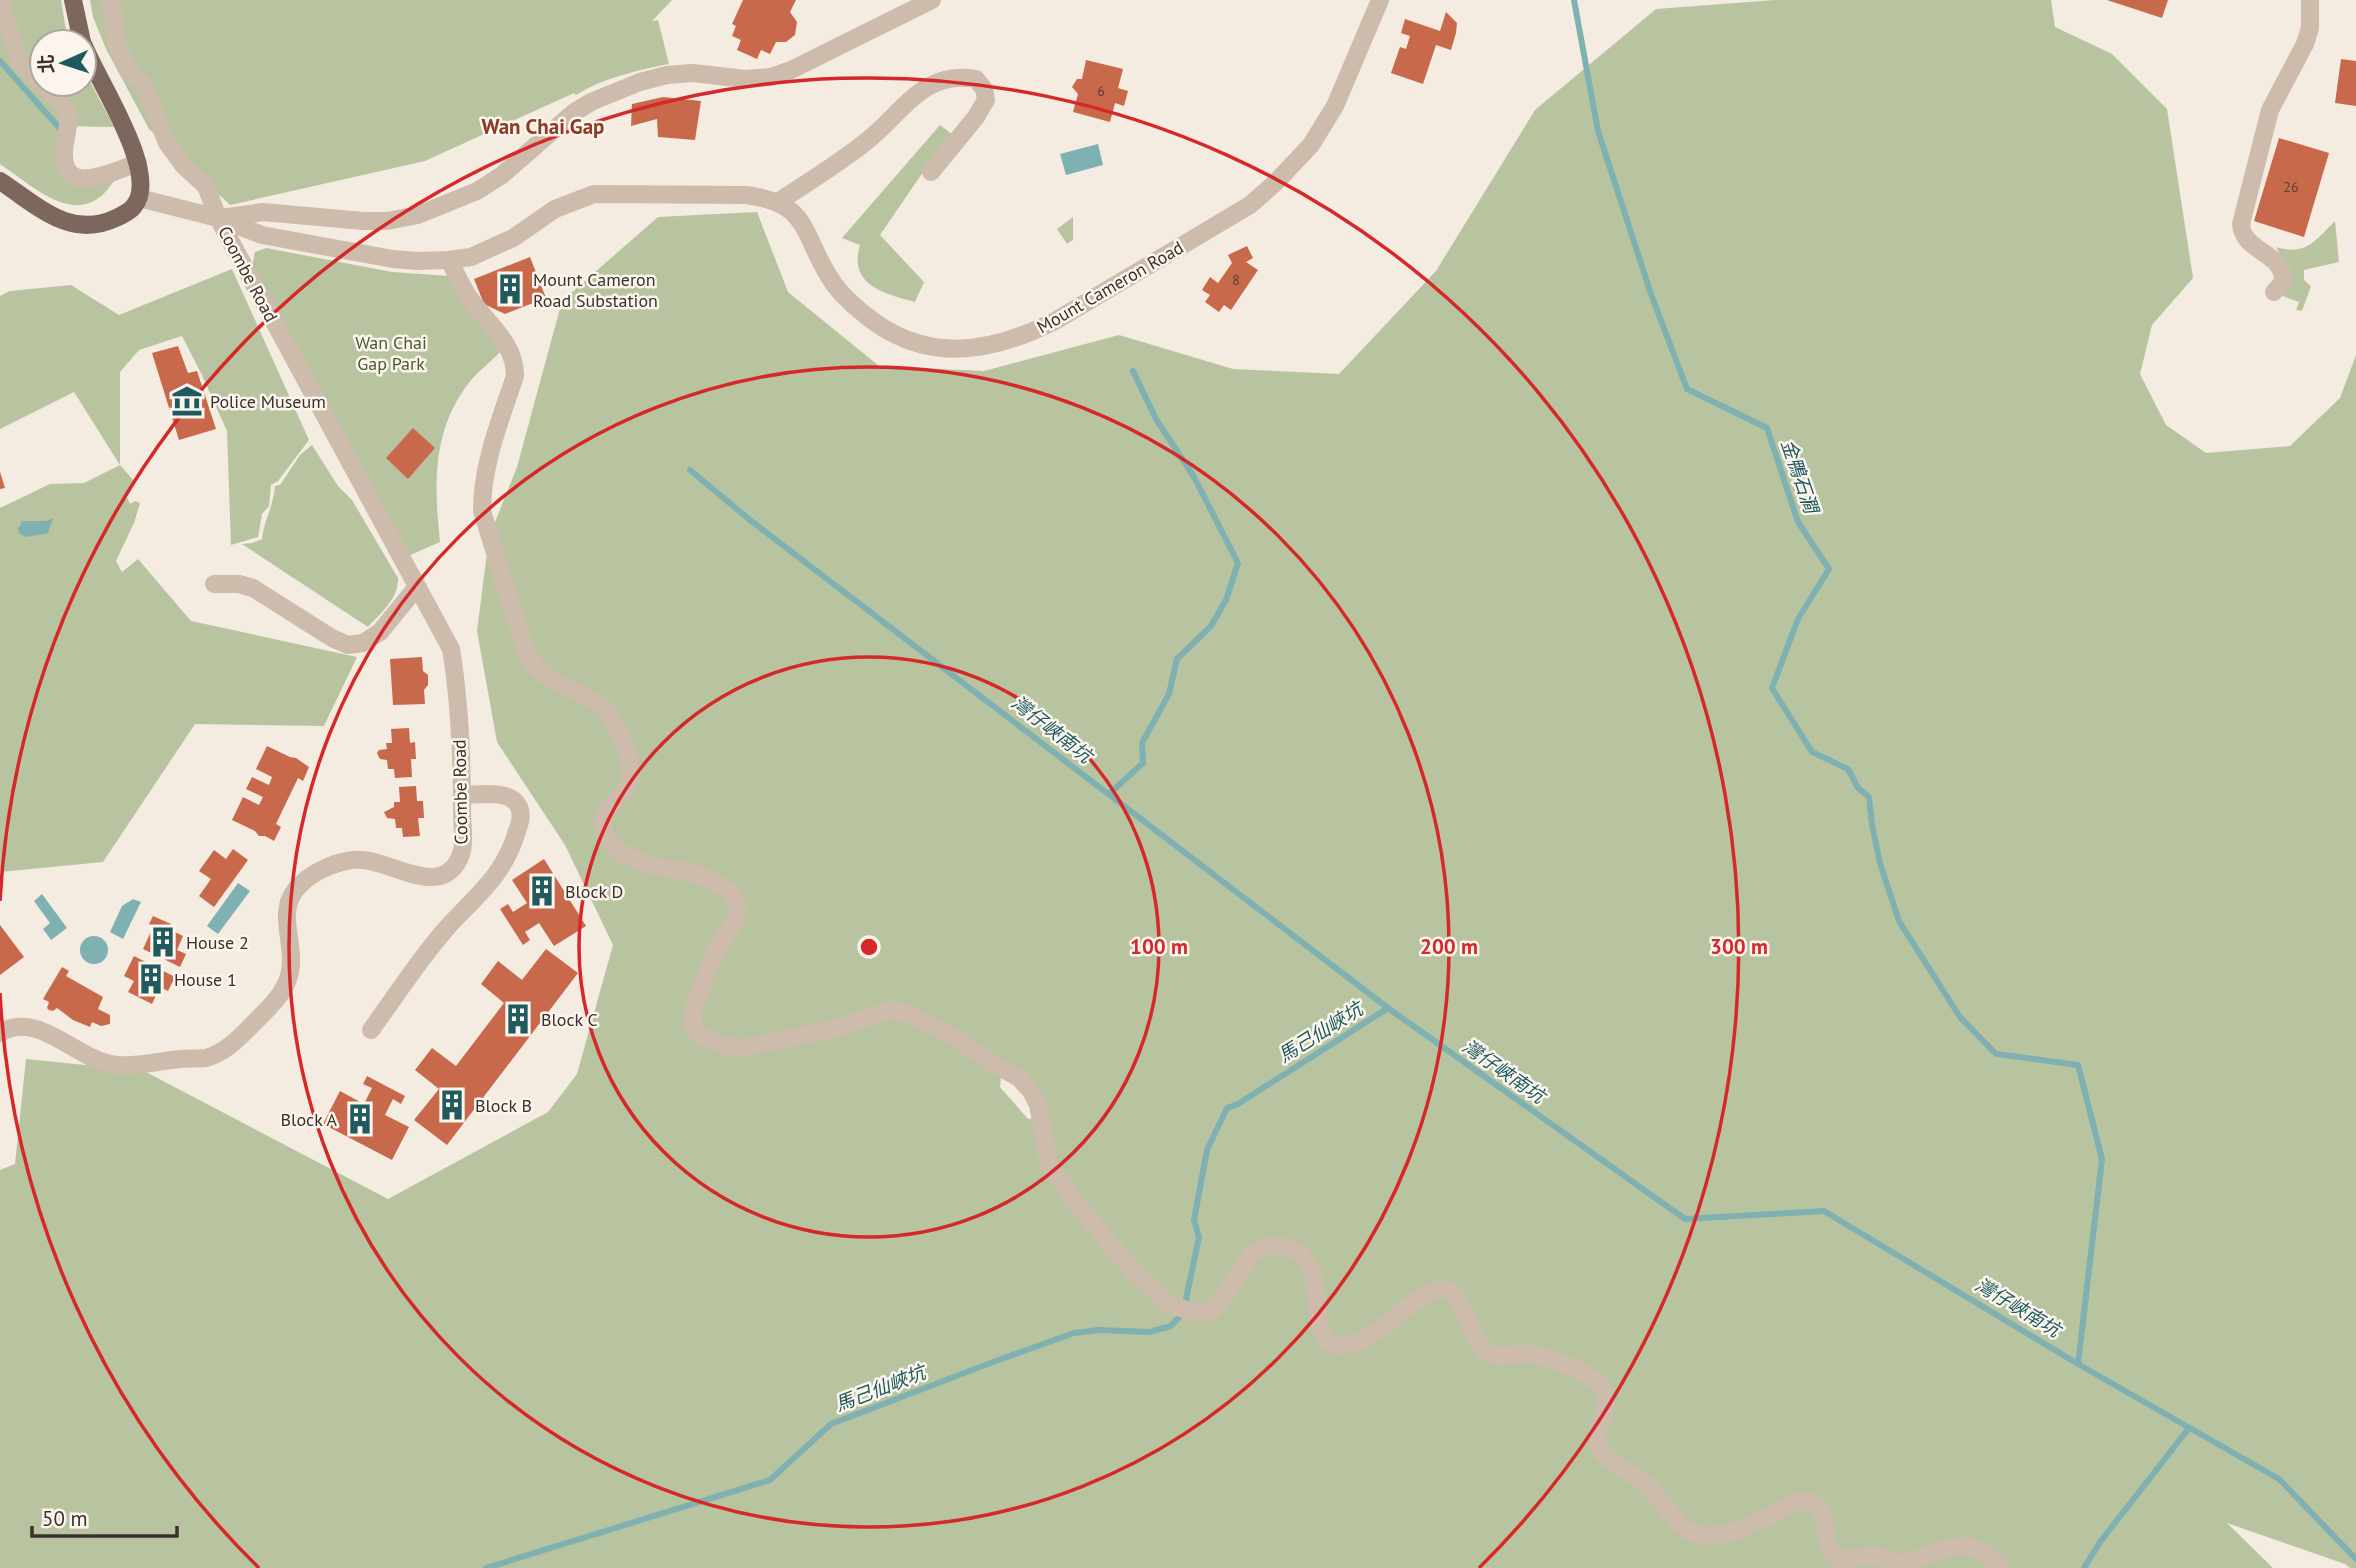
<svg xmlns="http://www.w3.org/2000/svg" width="2356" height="1568" font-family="'PT Sans','Noto Sans TC',sans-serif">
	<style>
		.green { fill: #b8c4a0; fill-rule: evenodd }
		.water { fill: #7fb0b2 }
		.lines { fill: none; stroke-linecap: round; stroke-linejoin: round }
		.stream { stroke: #7fb0b2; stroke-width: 6 }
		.building { fill: #c8694b }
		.minor { stroke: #cdbbac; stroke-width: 18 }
		.major { stroke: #7d675c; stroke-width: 18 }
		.ring { fill: none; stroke: #d62828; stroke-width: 3.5 }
		.labels { text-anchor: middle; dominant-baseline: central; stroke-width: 5; stroke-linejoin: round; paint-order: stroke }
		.number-label { font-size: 14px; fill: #5e3e33 }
		.street-label { font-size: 18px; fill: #3b302b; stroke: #fbf5ee }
		.poi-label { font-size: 18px; fill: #3b302b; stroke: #fbf5ee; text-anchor: start }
		.park-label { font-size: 18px; fill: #4a5a2e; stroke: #fbf5ee }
		.water-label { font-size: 19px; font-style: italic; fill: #1f5a5e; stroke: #fbf5ee }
		.quarter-label { font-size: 21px; font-weight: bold; fill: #8c3b22; stroke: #fbf5ee }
		.centre { fill: #d62828; stroke: #fbf5ee; stroke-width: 3.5 }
		.ring-label { font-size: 21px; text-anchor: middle; font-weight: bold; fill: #d62828; stroke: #fbf5ee; stroke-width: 5; stroke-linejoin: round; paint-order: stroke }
	</style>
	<rect width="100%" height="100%" fill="#f4ebe1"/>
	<g class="green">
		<path d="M0 0H61L68 42H42V84H84V70L114 127 56 126 62 133 58 165 115 179C82 234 37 189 0 164Z"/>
		<path d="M90 0H672L652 21 658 20 669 64C638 70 603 78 576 95L574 93 425 161 230 205 149 129 106 49 93 17Z"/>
		<path d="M1775 0H2051L2055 27 2112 54 2167 109 2193 278 2152 325 2140 374 2166 425 2206 453 2290 446 2340 398 2356 355V1568H2350L2345 1564 2227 1523 2273 1568H0V1170L15 1164 26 1059 144 1071 388 1199 548 1112 577 1074 613 945 565 845 497 742 477 631 489 537 517 467 562 301 658 217 757 212 788 292 879 366 984 371 1119 335 1233 369 1339 374 1436 271 1535 110 1656 9ZM1008 1069C1040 1079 1039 1086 1045 1117L1028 1119 1000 1087 1001 1074Z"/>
		<path d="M940 125 953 135 923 172 880 235 924 282 915 302C884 294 848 285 860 245L842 238Z"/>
		<path d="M1073 217V240L1067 244 1057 229Z"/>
		<path d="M2335 221 2339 262 2304 270V280L2311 286 2302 311 2296 310 2299 302 2280 295 2288 272 2276 247C2306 256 2315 241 2335 221Z"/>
		<path d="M266 248 392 272 449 276 503 349C492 361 478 371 468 384 432 431 434 486 440 542L408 556 252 267 255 252Z"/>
		<path d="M232 269 309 440 278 481 271 485 269 506 262 514 258 537 231 545 227 431 201 373 182 336 139 350 120 372V465L135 482 126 495 130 504 135 501 140 503 134 523 116 561 122 572 138 559 191 621 357 657 324 726 195 724 103 862 0 872V508L50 484 84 483 120 465 74 392 0 429V296L10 291 71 285 119 315Z"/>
		<path d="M312 445 338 486 352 500 398 578C399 598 381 613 368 627L242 544 252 543 262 539C265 517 273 508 275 486L280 485 300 455Z"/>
	</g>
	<g class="water">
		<path d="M1098 144 1103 165 1066 175 1060 154Z"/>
		<path d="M53 518 48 533 26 537 20 534 18 529 22 521H46Z"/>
		<path d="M238 883 250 891 218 934 207 926Z"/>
		<path d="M42 894 67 928 51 940 43 929 50 923 34 901Z"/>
		<path d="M133 899 141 902 123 939 110 932 122 906Z"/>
		<circle cx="94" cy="950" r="14"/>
	</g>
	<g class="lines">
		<g class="stream">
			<path d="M1574 0 1598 131 1651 294 1687 389 1767 428 1798 522 1829 569 1798 619 1772 688 1812 752 1848 769 1858 788 1869 797 1872 825 1880 863 1899 921 1960 1017 1996 1054 2078 1065 2102 1159 2078 1364"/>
			<path d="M0 61 63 132"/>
			<path d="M690 470 750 520 1388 1008 1685 1219 1824 1211 2078 1364 2279 1479 2356 1559"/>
			<path d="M1109 794 1143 763 1142 743 1169 694 1177 659 1211 626 1226 600 1238 563 1194 477 1156 419 1133 371"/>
			<path d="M1185 1304 1199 1237 1194 1220 1207 1150 1227 1108 1238 1104 1388 1008"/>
			<path d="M486 1568 770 1480 831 1424 993 1362 1074 1333 1098 1330 1150 1332 1171 1326 1181 1315"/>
			<path d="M2084 1568 2100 1542 2189 1428"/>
		</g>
	</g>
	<g class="building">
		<path d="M743 0H796L790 12 797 22 795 35 786 42H776L770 54 761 50 757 59 737 50 741 40 732 36 736 26 732 24Z"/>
		<path d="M2107 0H2168L2162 18Z"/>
		<path d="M1446 12 1457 23 1456 33 1451 50 1436 45 1423 84 1391 73 1400 47 1406 49 1410 36 1401 33 1405 19 1440 31Z"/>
		<path d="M2341 59 2356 61V106L2335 103Z"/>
		<path d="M1086 60 1123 69 1118 88 1128 91 1124 106 1115 103 1110 122 1073 112 1078 94 1072 87 1077 79H1082Z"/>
		<path d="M663 97 701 101 695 140 658 137 657 119 631 126 632 104Z"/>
		<path d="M2279 138 2329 153 2304 237 2254 221Z"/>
		<path d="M1247 246 1253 258 1246 262 1258 270 1231 310 1224 305 1219 312 1205 302 1210 295 1202 290 1210 277 1218 283 1232 263 1228 255Z"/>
		<path d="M530 257 546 298 505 314 484 304 474 279Z"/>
		<path d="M178 346 188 373 197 371 216 429 179 440 152 353Z"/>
		<path d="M413 428 435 448 408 479 386 458Z"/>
		<path d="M0 472 5 488 0 489Z"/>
		<path d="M422 657 423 671 428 675V685L424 690 425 704 393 705 390 659Z"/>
		<path d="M409 728 410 743 415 742 416 759H411L412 777 395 778 394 769H388L387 760 380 759 377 753 379 750 387 749 386 743H392L391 729Z"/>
		<path d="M267 746 290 757 296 758 309 767 303 781 298 778 276 824 281 827 274 841 265 836H259L255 831 232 820 243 797 259 805 263 797 246 789 252 777 269 785 272 777 256 769Z"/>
		<path d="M416 786 417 801H423L424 818H418L420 836 403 837 402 828H396L395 819 387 818 384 812 394 807V802H400L399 787Z"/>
		<path d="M233 849 248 860 214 907 199 896 211 879 199 871 214 850 226 859Z"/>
		<path d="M544 859 586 926 554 946 539 923 525 932 530 940 523 945 500 909 508 904 513 912 527 903 512 880Z"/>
		<path d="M153 916 171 924 169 929 183 936 177 950 186 954 180 967 143 949 153 927 149 924Z"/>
		<path d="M0 925 24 957 0 975Z"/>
		<path d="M546 949 578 973 447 1145 414 1120 439 1089 415 1070 432 1048 456 1066 504 1003 481 984 498 961 522 980Z"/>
		<path d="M134 956 175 977 168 991 160 987 152 1004 128 992 134 981 124 976Z"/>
		<path d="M62 967 69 971 66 976 103 997 98 1009 110 1015V1024L101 1026 92 1022 90 1027 73 1020 57 1008 53 1011 49 1010 47 1008 49 1002 43 999Z"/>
		<path d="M367 1076 405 1096 401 1104 393 1099 385 1115 409 1127 392 1160 323 1124 340 1091 364 1104 372 1088 363 1084Z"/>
	</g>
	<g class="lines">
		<g class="minor">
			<path d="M0 2 19 60 68 112C70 125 65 138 64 151 62 200 115 170 138 163"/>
			<path d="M139 198 218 218 262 235 393 259 417 261 449 260 471 257 513 238 555 209 594 194 746 195C808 203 801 230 828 275 837 291 850 303 864 314 924 364 989 354 1055 321L1250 205 1275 183 1311 145 1335 106 1380 0"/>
			<path d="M778 202C808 182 840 163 868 140 903 112 923 70 976 79L984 89 986 100 976 117 931 172"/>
			<path d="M221 218 263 212 363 221H387L418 215 477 191 502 175 573 113 591 102 640 82 667 75 693 73 745 79 771 77 791 70 932 0"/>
			<path d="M449 260C456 273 462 288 471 300 489 325 515 343 515 376 500 421 482 464 482 511L527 655C547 688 577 685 602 707 613 717 621 735 626 749 631 761 633 773 628 786 623 798 610 803 604 815V834L611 844 623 854 649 865 690 872 709 879 729 891 736 901 737 910 735 921 714 953 693 1010V1027L701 1036 729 1047 741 1048 842 1027 890 1010 907 1013 955 1037 992 1063 1019 1078 1031 1091 1038 1105 1049 1164 1074 1201 1135 1273 1166 1302 1188 1311 1208 1313C1235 1297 1240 1244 1277 1246 1338 1251 1301 1340 1337 1345 1370 1350 1404 1302 1433 1291 1466 1279 1466 1340 1487 1353 1498 1359 1512 1354 1524 1354 1541 1353 1590 1372 1601 1386 1618 1407 1588 1428 1600 1451 1613 1466 1633 1472 1648 1486 1661 1498 1669 1515 1683 1527 1708 1548 1749 1526 1774 1514 1785 1509 1796 1498 1809 1502 1834 1508 1817 1548 1840 1560L1873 1555 1903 1564 1948 1548 1969 1546 1987 1554 2001 1568"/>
			<path d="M2274 292 2283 282C2285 252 2243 253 2241 224L2270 110 2305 44 2310 28V0"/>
			<path d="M214 584H239L253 588 332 638 348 645 363 643 380 632 416 588"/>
			<path d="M371 1030C395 997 418 961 445 930 474 897 504 877 517 831 520 823 523 814 518 805 508 789 478 795 462 795"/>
			<path d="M0 1033C40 1009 77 1062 117 1065 137 1067 159 1061 180 1059 188 1058 198 1059 206 1058 224 1053 237 1040 249 1028 263 1013 281 999 288 979 300 946 271 911 301 884 315 870 343 858 363 860 393 862 440 898 459 859 466 846 462 827 462 812 462 758 460 703 451 649L218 218 206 186 183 165 167 143 143 83 132 74 122 57 115 39 113 11 109 0"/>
		</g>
		<g class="major">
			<path d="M73 0 82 42"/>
			<path d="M0 181C37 205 70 240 116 218 122 215 130 212 134 206 161 174 97 80 84 46"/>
		</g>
	</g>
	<g class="ring">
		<circle cx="869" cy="947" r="290"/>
		<circle cx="869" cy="947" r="580"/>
		<path d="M259 1568A870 870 0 0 1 0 993M0 901A870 870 0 1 1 1479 1568"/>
	</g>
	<defs>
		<g id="building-bare" transform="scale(2.415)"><path d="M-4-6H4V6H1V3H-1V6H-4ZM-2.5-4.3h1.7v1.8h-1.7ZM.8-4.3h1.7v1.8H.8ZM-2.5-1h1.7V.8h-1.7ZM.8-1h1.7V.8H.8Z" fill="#1f5a5e" stroke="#fbf5ee" stroke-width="2.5" paint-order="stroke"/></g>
		<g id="museum-bare" transform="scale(2.415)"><path d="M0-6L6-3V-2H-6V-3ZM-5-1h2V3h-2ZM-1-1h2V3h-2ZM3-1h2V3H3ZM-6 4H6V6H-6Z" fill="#1f5a5e" stroke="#fbf5ee" stroke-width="2.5" paint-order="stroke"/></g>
	</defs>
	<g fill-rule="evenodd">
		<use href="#building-bare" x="510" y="289"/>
		<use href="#museum-bare" x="187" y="401"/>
		<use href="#building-bare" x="542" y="891"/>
		<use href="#building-bare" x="163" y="942"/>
		<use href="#building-bare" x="151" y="979"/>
		<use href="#building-bare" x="518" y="1019"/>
		<use href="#building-bare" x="452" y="1105"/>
		<use href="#building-bare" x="360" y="1119"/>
	</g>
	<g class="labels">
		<g class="number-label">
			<text x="1101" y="91">6</text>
			<text x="2291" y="187">26</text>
			<text x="1236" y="280">8</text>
		</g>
		<g class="street-label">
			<text transform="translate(248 274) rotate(62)">Coombe Road</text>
			<text transform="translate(1110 287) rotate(-30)">Mount Cameron Road</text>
			<text transform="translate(460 792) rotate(-91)">Coombe Road</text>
		</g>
		<g class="poi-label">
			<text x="533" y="279">Mount Cameron<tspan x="533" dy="21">Road Substation</tspan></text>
			<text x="210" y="401">Police Museum</text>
			<text x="565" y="891">Block D</text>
			<text x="186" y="942">House 2</text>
			<text x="174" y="979">House 1</text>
			<text x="541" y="1019">Block C</text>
			<text x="475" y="1105">Block B</text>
			<text x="337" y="1119" text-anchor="end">Block A</text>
		</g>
		<g class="park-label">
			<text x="391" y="342">Wan Chai<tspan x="391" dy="21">Gap Park</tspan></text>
		</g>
		<g class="water-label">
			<text transform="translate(1800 476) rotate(71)">金鴨石澗</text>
			<text transform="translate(1052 729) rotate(38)">灣仔峽南坑</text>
			<text transform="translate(1320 1032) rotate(-32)">馬己仙峽坑</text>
			<text transform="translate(1504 1071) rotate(35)">灣仔峽南坑</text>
			<text transform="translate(2018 1307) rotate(31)">灣仔峽南坑</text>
			<text transform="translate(880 1388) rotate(-21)">馬己仙峽坑</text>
		</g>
		<g class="quarter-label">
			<text x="543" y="126">Wan Chai Gap</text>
		</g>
	</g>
	<circle cx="869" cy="947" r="10" class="centre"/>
	<g class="ring-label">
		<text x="1159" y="954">100 m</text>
		<text x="1449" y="954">200 m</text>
		<text x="1739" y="954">300 m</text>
	</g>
	<g transform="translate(63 63) rotate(267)"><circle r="33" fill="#fbf5ee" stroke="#aea6a0" stroke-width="2"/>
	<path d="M0-5L12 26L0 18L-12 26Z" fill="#1f5a5e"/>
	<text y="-10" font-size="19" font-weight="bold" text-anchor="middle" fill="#3b302b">北</text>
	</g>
	<path d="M32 1526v10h145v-10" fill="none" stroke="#3b302b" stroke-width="3.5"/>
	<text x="42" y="1526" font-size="21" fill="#3b302b" stroke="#fbf5ee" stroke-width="5" paint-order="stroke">50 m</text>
</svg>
